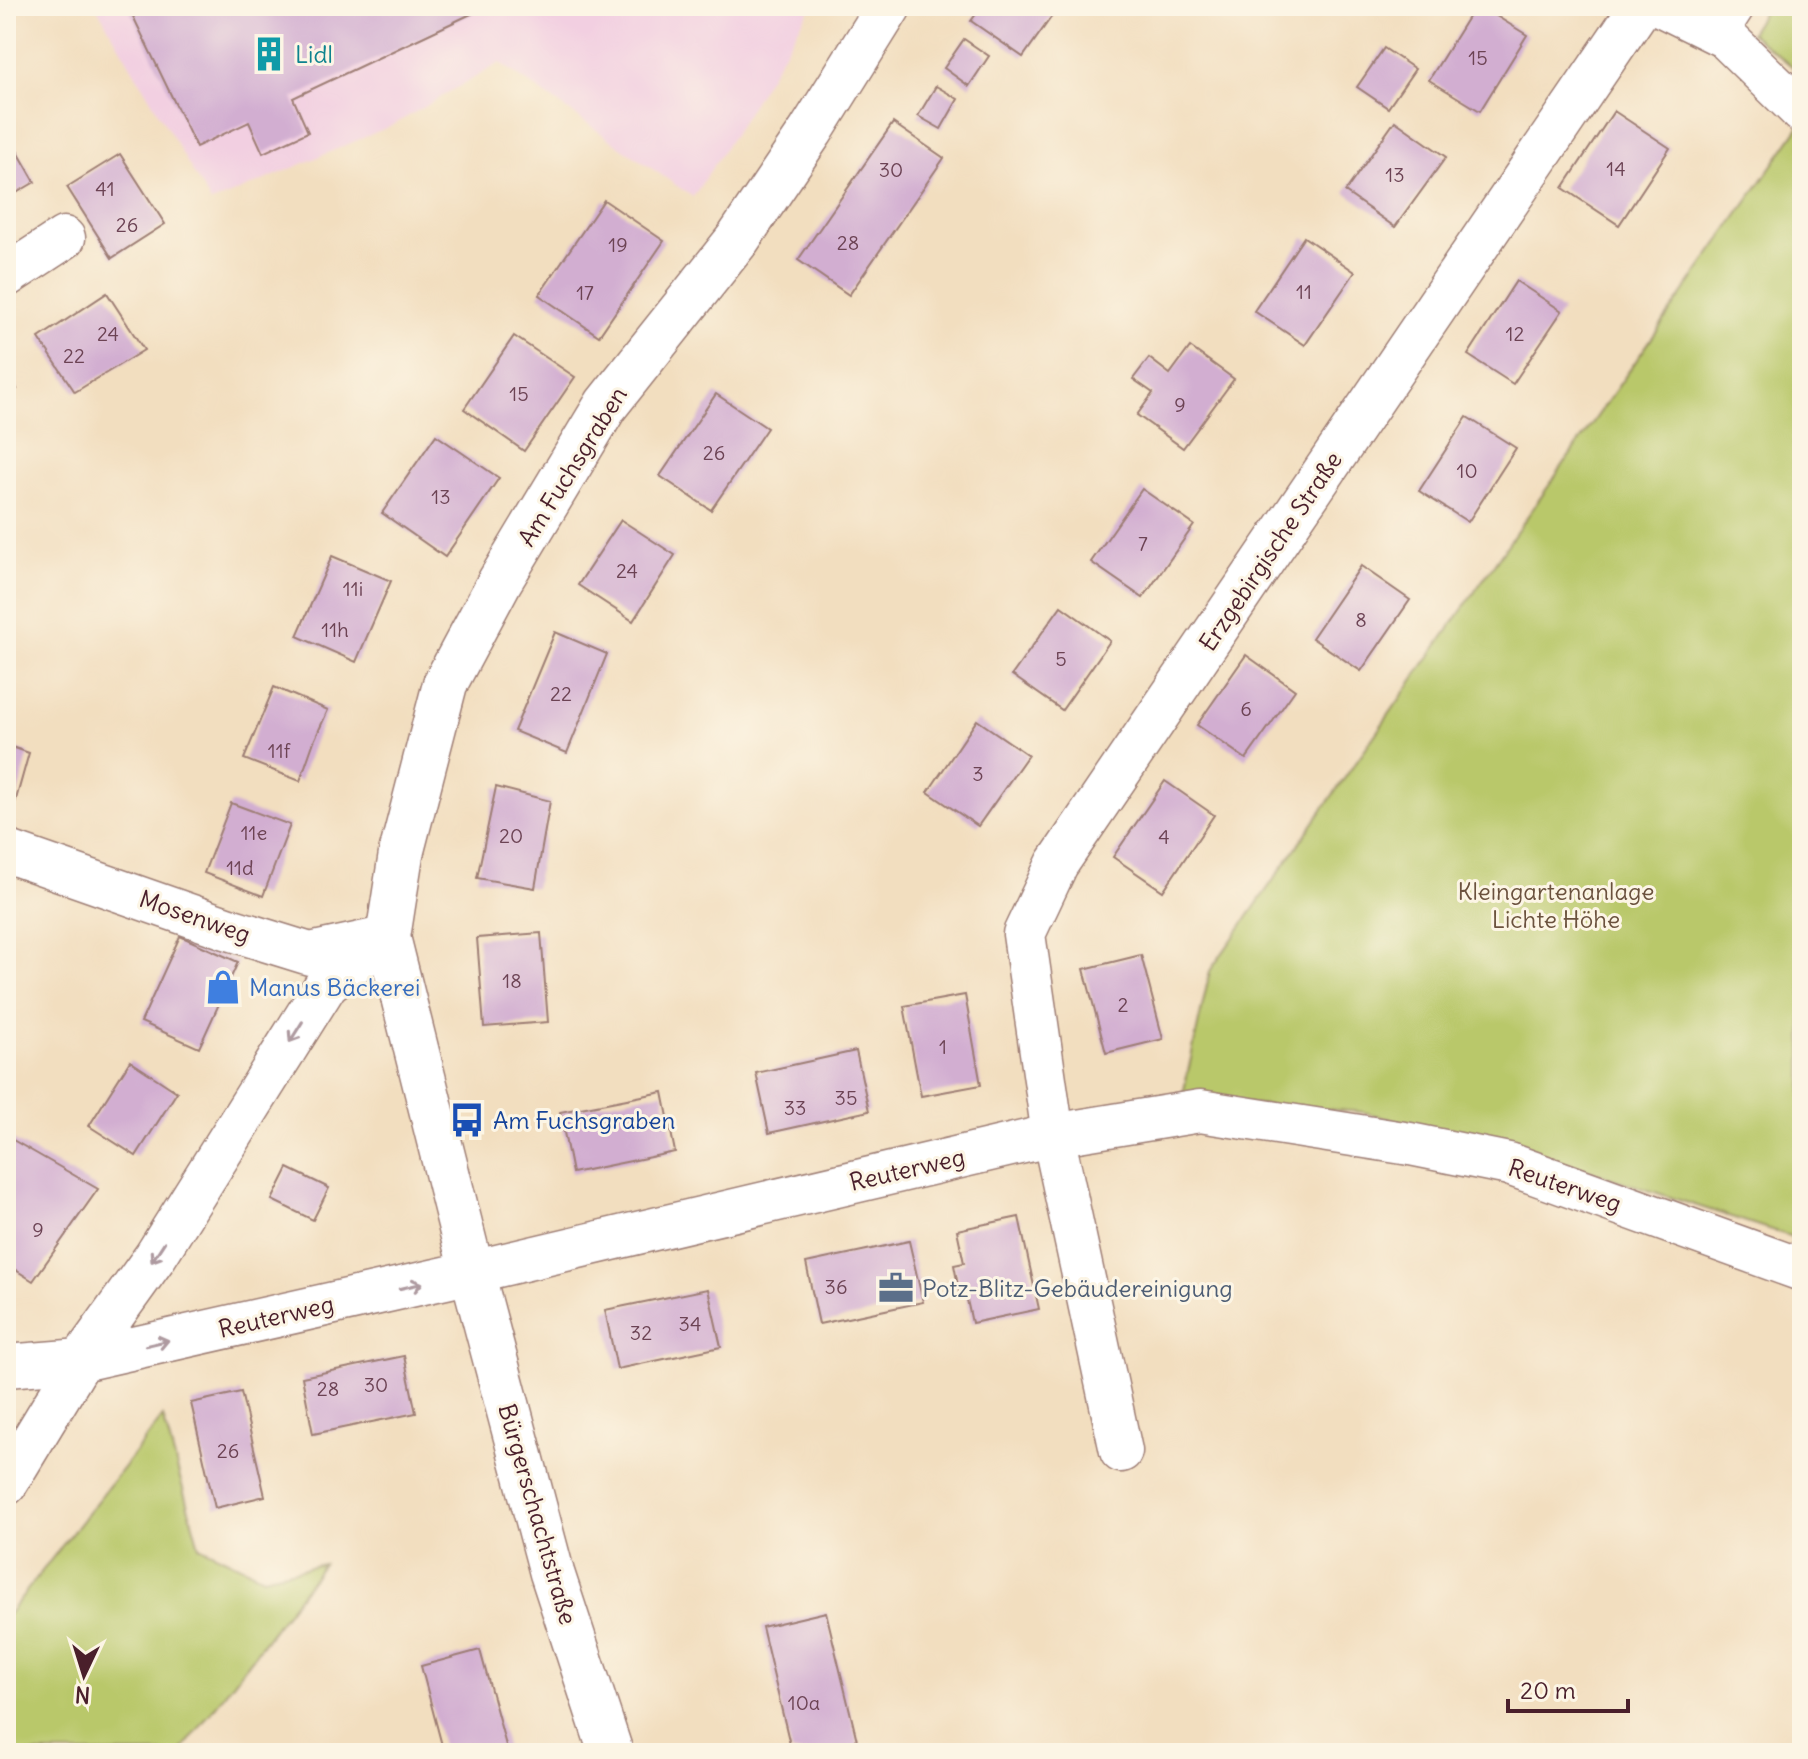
<svg xmlns="http://www.w3.org/2000/svg" width="1808" height="1759" font-family="Delius,sans-serif">
	<style>
		.built { fill: #f2cfe1 }
		.green { fill: #b9c86b; stroke: #82744b; stroke-width: 2 }
		.building { fill: #d2aed1 }
		.lines { fill: none; stroke-linecap: round; stroke-linejoin: round }
		.lane-casing { stroke: #9e7e75; stroke-width: 25 }
		.street-casing { stroke: #9e7e75; stroke-width: 45 }
		.secondary-casing { stroke: #9e7e75; stroke-width: 47 }
		.lane { stroke: #fff; stroke-width: 22 }
		.street { stroke: #fff; stroke-width: 42 }
		.secondary { stroke: #fff; stroke-width: 44 }
		.oneway { stroke: #ae9aa0 }
		.labels { text-anchor: middle; dominant-baseline: central; stroke-width: 6; stroke-linejoin: round; paint-order: stroke }
		.number-label { font-size: 20px; fill: #6c4354 }
		.culture-label { font-size: 24px; fill: #0d838f; stroke: #fcf5e5; text-anchor: start }
		.street-label { font-size: 24px; fill: #4a1f2b; stroke: #fcf5e5 }
		.park-label { font-size: 24px; fill: #6b523e; stroke: #fcf5e5 }
		.shop-label { font-size: 24px; fill: #366cbe; stroke: #fcf5e5; text-anchor: start }
		.transit-label { font-size: 24px; fill: #164399; stroke: #fcf5e5; text-anchor: start }
		.service-label { font-size: 24px; fill: #4e5e75; stroke: #fcf5e5; text-anchor: start }
	</style>
	<rect width="100%" height="100%" fill="#fcf5e5"/>
	<filter id="ink" filterUnits="userSpaceOnUse"><feTurbulence type="fractalNoise" baseFrequency=".0125" numOctaves="2"/><feDisplacementMap in="SourceGraphic" scale="16" xChannelSelector="R" yChannelSelector="G"/><feConvolveMatrix kernelMatrix="1 2 1 2 8 2 1 2 1" color-interpolation-filters="sRGB"/></filter>
	<filter id="wash" filterUnits="userSpaceOnUse"><feTurbulence type="fractalNoise" baseFrequency=".006" numOctaves="4" result="noise"/><feDisplacementMap in="SourceGraphic" scale="32" xChannelSelector="R" yChannelSelector="G"/><feGaussianBlur stdDeviation="1.8" result="paint"/><feColorMatrix in="noise" values="0 0 0 0 0 0 0 0 0 0 0 0 0 0 0 0 0 1.4 0 .05"/><feComposite in="paint" operator="in"/></filter>
	<g filter="url(#wash)">
		<rect width="100%" height="100%" fill="#f2debf"/>
		<path class="built" d="M96 6H812L734 134 693 197 500 63 393 125 211 203Z"/>
		<g class="green">
			<path d="M1767 6H1802V74L1750 33Z"/>
			<path d="M1802 123V1240L1593 1172 1363 1112 1182 1099 1210 971Z"/>
			<path d="M163 1417 199 1546 263 1577 323 1564 180 1753H6V1617Z"/>
		</g>
		<g id="blocks">
			<g class="building">
				<path d="M138 6H488L293 98 308 132 263 153 249 122 196 147 130 10Z"/>
				<path d="M982 6H1059L1023 57 971 21Z"/>
				<path d="M1475 6H1480L1527 35 1480 111 1429 80Z"/>
				<path d="M964 39 989 56 969 86 944 68Z"/>
				<path d="M1384 48 1415 69 1388 108 1357 87Z"/>
				<path d="M936 86 958 99 941 129 918 116Z"/>
				<path d="M1614 111 1670 148 1619 225 1563 188Z"/>
				<path d="M1395 121 1446 157 1395 227 1345 192Z"/>
				<path d="M893 123 944 158 849 295 798 260Z"/>
				<path d="M6 131 35 182 6 199Z"/>
				<path d="M120 154 165 224 112 258 67 187Z"/>
				<path d="M604 200 664 241 599 336 539 295Z"/>
				<path d="M1304 237 1355 272 1305 345 1254 311Z"/>
				<path d="M1516 281 1562 311 1513 384 1468 355Z"/>
				<path d="M107 293 144 350 75 392 39 338Z"/>
				<path d="M514 336 575 377 524 451 464 409Z"/>
				<path d="M1190 347 1234 379 1183 448 1137 415 1153 393 1133 379 1149 358 1170 374Z"/>
				<path d="M6 373 17 389 6 396Z"/>
				<path d="M716 394 767 428 711 510 660 476Z"/>
				<path d="M1467 417 1516 448 1468 522 1419 491Z"/>
				<path d="M436 435 499 478 445 557 382 513Z"/>
				<path d="M1142 489 1194 525 1143 598 1091 562Z"/>
				<path d="M621 520 675 555 633 621 578 585Z"/>
				<path d="M332 556 391 581 356 662 297 636Z"/>
				<path d="M1361 566 1410 600 1361 671 1312 638Z"/>
				<path d="M1061 606 1110 641 1062 710 1012 675Z"/>
				<path d="M555 632 607 654 567 753 514 731Z"/>
				<path d="M1246 655 1295 690 1246 759 1197 725Z"/>
				<path d="M274 687 328 710 314 741 300 781 244 759Z"/>
				<path d="M977 720 1028 755 978 826 928 792Z"/>
				<path d="M6 745 29 753 15 803 6 800Z"/>
				<path d="M1165 781 1214 815 1163 891 1113 857Z"/>
				<path d="M496 787 550 801 535 888 477 878Z"/>
				<path d="M231 803 290 825 263 896 204 873Z"/>
				<path d="M541 933 548 1022 484 1027 477 938Z"/>
				<path d="M180 936 238 962 199 1048 141 1022Z"/>
				<path d="M1141 955 1163 1039 1106 1053 1084 969Z"/>
				<path d="M965 995 981 1085 921 1096 904 1006Z"/>
				<path d="M856 1051 869 1111 769 1133 756 1073Z"/>
				<path d="M130 1061 177 1092 136 1156 89 1126Z"/>
				<path d="M663 1092 675 1152 572 1173 560 1112Z"/>
				<path d="M6 1136 98 1189 33 1281 14 1269 6 1284Z"/>
				<path d="M288 1168 329 1188 313 1220 272 1200Z"/>
				<path d="M1019 1217 1039 1309 972 1323 966 1295 960 1296 954 1265 964 1263 957 1230Z"/>
				<path d="M909 1241 923 1302 819 1324 806 1263Z"/>
				<path d="M708 1289 721 1347 617 1369 605 1310Z"/>
				<path d="M404 1356 416 1413 313 1434 302 1377Z"/>
				<path d="M241 1392 265 1496 215 1508 191 1403Z"/>
				<path d="M826 1612 860 1753H792L762 1627Z"/>
				<path d="M480 1650 508 1753H444L421 1666Z"/>
			</g>
		</g>
	</g>
	<g filter="url(#ink)">
		<use href="#blocks" fill-opacity="0" stroke="#9e7e75" stroke-width="2"/>
		<g class="lines">
			<g class="lane-casing">
				<path id="lane" d="M1725 37 1745 6"/>
			</g>
			<g class="street-casing">
				<g id="street">
					<path d="M1662 6 1725 37 1802 112"/>
					<path d="M6 276 64 238"/>
					<path d="M6 851 226 928 310 954 375 940"/>
					<path d="M6 1366 81 1360 472 1272 1053 1135 1200 1111 1410 1144 1509 1164 1802 1270"/>
					<path d="M1121 1451 1053 1135 1024 934 1057 864 1641 6"/>
					<path d="M6 1484 81 1360 155 1257 327 983 388 937"/>
				</g>
			</g>
			<g class="secondary-casing">
				<path id="secondary" d="M611 1753 552 1573 472 1272 388 937 401 854 445 684 500 581 606 405 738 239 811 131 889 6"/>
			</g>
			<use href="#lane" class="lane"/>
			<use href="#street" class="street"/>
			<use href="#secondary" class="secondary"/>
		</g>
		<defs><path id="oneway-shaft" d="M-6 0H5M1.5-3L5.5 0L1.5 3" fill="none" stroke-width="1.6" stroke-linecap="round" stroke-linejoin="round" transform="scale(2)"/></defs>
		<g class="oneway">
			<use href="#oneway-shaft" transform="translate(296 1032) rotate(122)"/>
			<use href="#oneway-shaft" transform="translate(158 1252) rotate(123)"/>
			<use href="#oneway-shaft" transform="translate(411 1286) rotate(-13)"/>
			<use href="#oneway-shaft" transform="translate(157 1343) rotate(-13)"/>
		</g>
	</g>
	<defs>
		<g id="building-bare" transform="scale(2.76)"><path d="M-4-6H4V6H1V3H-1V6H-4ZM-2.5-4.3h1.7v1.8h-1.7ZM.8-4.3h1.7v1.8H.8ZM-2.5-1h1.7V.8h-1.7ZM.8-1h1.7V.8H.8Z" fill="#0f9aa8" stroke="#fcf5e5" stroke-width="2.5" paint-order="stroke"/></g>
		<g id="shop-bare" transform="scale(2.76)"><path d="M-5-2.5h2.3a2.7 3.5 0 0 1 5.4 0H5L5.5 6h-11ZM-1.5-2.5h3a1.5 2.3 0 0 0-3 0Z" fill="#3f7fe0" stroke="#fcf5e5" stroke-width="2.5" paint-order="stroke"/></g>
		<g id="bus-bare" transform="scale(2.76)"><path d="M-5-6H5V4H4V6H2V4H-2V6H-4V4H-5ZM-3.5-4V0h7V-4ZM-3.5 1.2v1.5H-2V1.2ZM2 1.2v1.5H3.5V1.2Z" fill="#1a4fb4" stroke="#fcf5e5" stroke-width="2.5" paint-order="stroke"/></g>
		<g id="office-bare" transform="scale(2.76)"><path d="M-6-3h4V-5.5h4V-3h4V5H-6ZM-1-4.5V-3h2v-1.5ZM-6 0V1H6V0Z" fill="#5c6f8a" stroke="#fcf5e5" stroke-width="2.5" paint-order="stroke"/></g>
	</defs>
	<g fill-rule="evenodd">
		<use href="#building-bare" x="269" y="54"/>
		<use href="#shop-bare" x="223" y="987"/>
		<use href="#bus-bare" x="467" y="1120"/>
		<use href="#office-bare" x="896" y="1288"/>
	</g>
	<g class="labels">
		<g class="number-label">
			<text x="1478" y="57">15</text>
			<text x="1616" y="168">14</text>
			<text x="891" y="169">30</text>
			<text x="1395" y="174">13</text>
			<text x="105" y="188">41</text>
			<text x="127" y="224">26</text>
			<text x="848" y="242">28</text>
			<text x="618" y="244">19</text>
			<text x="1304" y="291">11</text>
			<text x="585" y="292">17</text>
			<text x="108" y="333">24</text>
			<text x="1515" y="333">12</text>
			<text x="74" y="355">22</text>
			<text x="519" y="393">15</text>
			<text x="1180" y="404">9</text>
			<text x="714" y="452">26</text>
			<text x="1467" y="470">10</text>
			<text x="441" y="496">13</text>
			<text x="1143" y="543">7</text>
			<text x="627" y="570">24</text>
			<text x="353" y="588">11i</text>
			<text x="1361" y="619">8</text>
			<text x="335" y="629">11h</text>
			<text x="1061" y="658">5</text>
			<text x="561" y="693">22</text>
			<text x="1246" y="708">6</text>
			<text x="279" y="750">11f</text>
			<text x="978" y="773">3</text>
			<text x="254" y="832">11e</text>
			<text x="511" y="835">20</text>
			<text x="1164" y="836">4</text>
			<text x="240" y="867">11d</text>
			<text x="512" y="980">18</text>
			<text x="1123" y="1004">2</text>
			<text x="943" y="1046">1</text>
			<text x="846" y="1097">35</text>
			<text x="795" y="1107">33</text>
			<text x="38" y="1229">9</text>
			<text x="836" y="1286">36</text>
			<text x="690" y="1323">34</text>
			<text x="641" y="1332">32</text>
			<text x="376" y="1384">30</text>
			<text x="328" y="1388">28</text>
			<text x="228" y="1450">26</text>
			<text x="804" y="1702">10a</text>
		</g>
		<g class="culture-label">
			<text x="295" y="54">Lidl</text>
		</g>
		<g class="street-label">
			<text transform="translate(572 466) rotate(-58)">Am Fuchsgraben</text>
			<text transform="translate(1270 551) rotate(-56)">Erzgebirgische Straße</text>
			<text transform="translate(195 916) rotate(19)">Mosenweg</text>
			<text transform="translate(907 1169) rotate(-13)">Reuterweg</text>
			<text transform="translate(1565 1185) rotate(19)">Reuterweg</text>
			<text transform="translate(276 1316) rotate(-13)">Reuterweg</text>
			<text transform="translate(538 1514) rotate(74)">Bürgerschachtstraße</text>
		</g>
		<g class="park-label">
			<text x="1556" y="891">Kleingartenanlage<tspan x="1556" dy="28">Lichte Höhe</tspan></text>
		</g>
		<g class="shop-label">
			<text x="249" y="987">Manus Bäckerei</text>
		</g>
		<g class="transit-label">
			<text x="493" y="1120">Am Fuchsgraben</text>
		</g>
		<g class="service-label">
			<text x="922" y="1288">Potz-Blitz-Gebäudereinigung</text>
		</g>
	</g>
	<rect width="1808" height="1759" fill="none" stroke="#fcf5e5" stroke-width="32"/>
	<g transform="translate(84 1675) rotate(184)" stroke="#fcf5e5" stroke-width="6" paint-order="stroke">
	<path d="M0-6L14 30L0 20L-14 30Z" fill="#4a1f2b"/>
	<text y="-12" font-size="22" font-weight="bold" text-anchor="middle" fill="#4a1f2b">N</text>
	</g>
	<path d="M1508 1699v12h120v-12" fill="none" stroke="#4a1f2b" stroke-width="4"/>
	<text x="1520" y="1699" font-size="24" fill="#4a1f2b" stroke="#fcf5e5" stroke-width="6" paint-order="stroke">20 m</text>
</svg>
